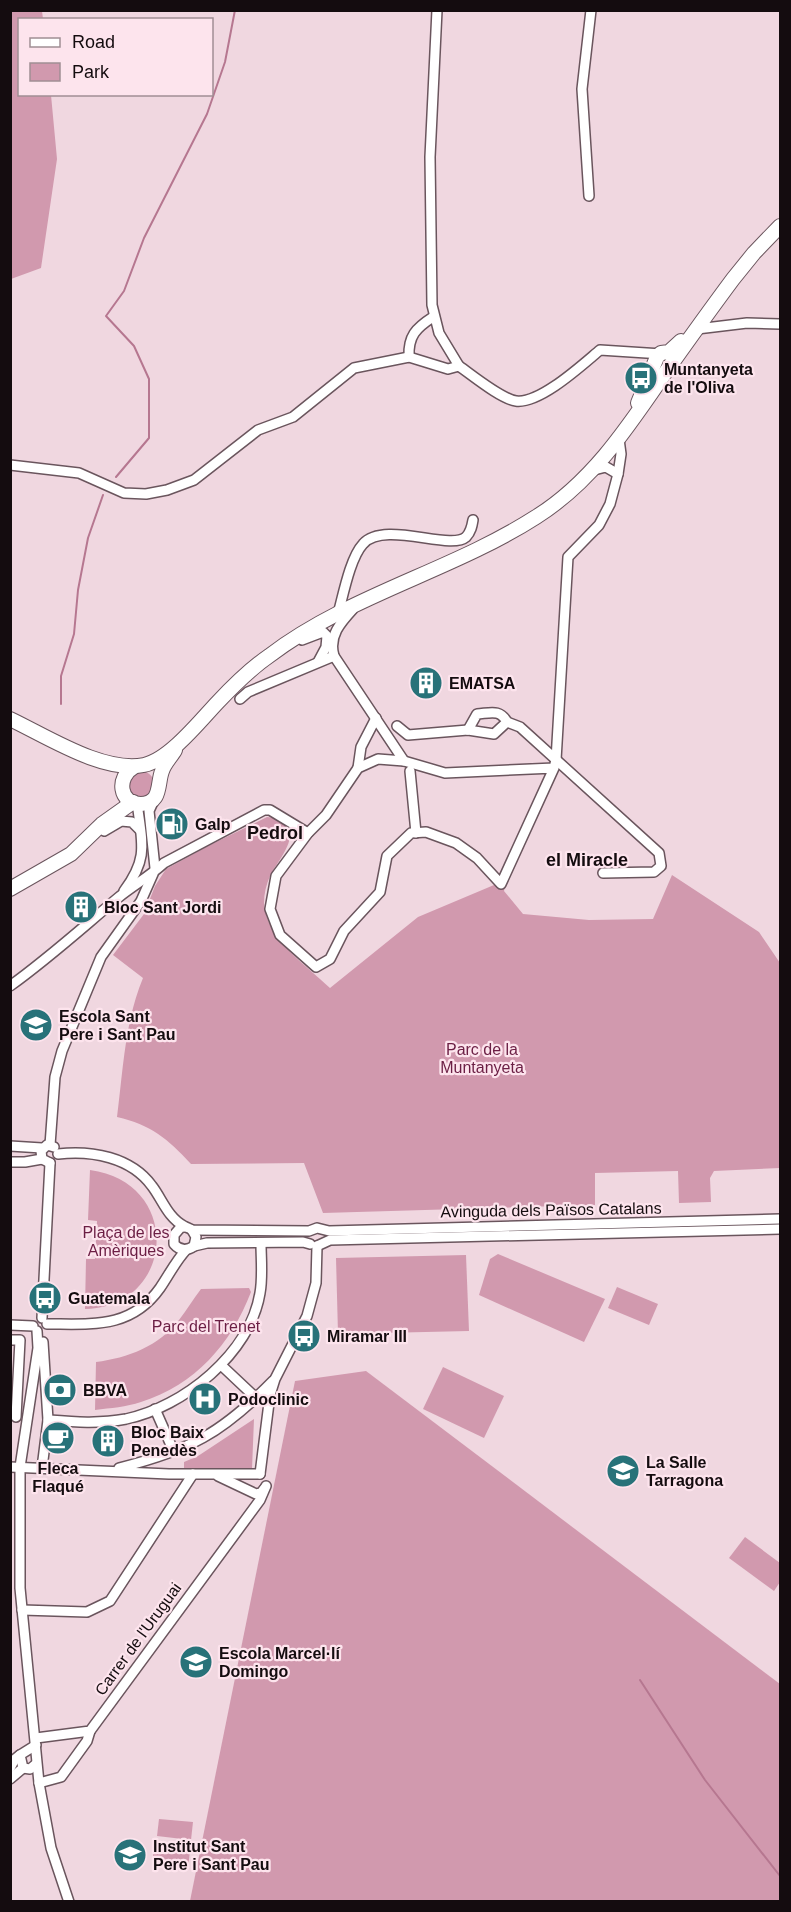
<svg xmlns="http://www.w3.org/2000/svg" width="791" height="1912" font-family="Helvetica,sans-serif">
	<style>
		.green { fill: #d199ae }
		.lines { fill: none; stroke-linecap: round; stroke-linejoin: round }
		.stream { stroke: #b67790; stroke-width: 2 }
		.street-casing { stroke: #6a555d; stroke-width: 12 }
		.secondary-casing { stroke: #6a555d; stroke-width: 16 }
		.street { stroke: #fff; stroke-width: 9 }
		.secondary { stroke: #fff; stroke-width: 14 }
		.labels { text-anchor: middle; dominant-baseline: central; stroke-width: 4.5; stroke-linejoin: round; paint-order: stroke }
		.poi-label { font-size: 16px; font-weight: bold; fill: #140c0f; stroke: #fde4ed; text-anchor: start }
		.park-label { font-size: 16px; fill: #6b1e44; stroke: #fde4ed }
		.street-label { font-size: 16px; fill: #140c0f; stroke: #fde4ed }
		.neighbourhood-label { font-size: 18px; font-weight: bold; fill: #140c0f; stroke: #fde4ed }
	</style>
	<rect width="100%" height="100%" fill="#f0d7e0"/>
	<g class="green">
		<path d="M11 10 42 11 43 19 20 20V94L51 95 57 159 41 268 11 279Z"/>
		<circle cx="141" cy="784" r="13"/>
		<path d="M267 817C273 817 279 820 284 824 301 837 276 863 270 876 266 885 264 894 264 903 266 939 306 965 330 988L418 917 494 885 500 888 505 887 504 891 523 914 589 920 653 919 672 875 759 932 780 963V1168L714 1171 710 1178 711 1202 679 1203 678 1171 595 1173V1205L323 1213 304 1163 191 1164C167 1138 151 1125 117 1117 123 1070 125 1021 143 978L113 955 144 914 155 886 166 869 208 846Z"/>
		<path d="M90 1170C184 1183 175 1307 85 1309L86 1259H95L97 1221 88 1220Z"/>
		<path d="M498 1254 605 1299 584 1342 479 1295 490 1259Z"/>
		<path d="M466 1255 469 1331 338 1334 336 1258Z"/>
		<path d="M617 1287 658 1304 649 1325 608 1308Z"/>
		<path d="M249 1288 251 1292C231 1344 195 1385 141 1402 126 1407 111 1408 95 1410L96 1362C128 1358 159 1346 179 1320 187 1310 193 1299 201 1289Z"/>
		<path d="M443 1367 504 1396 484 1438 423 1409Z"/>
		<path d="M366 1371 780 1684V1901H190L295 1381Z"/>
		<path d="M254 1419 252 1469 184 1471V1462L198 1456Z"/>
		<path d="M745 1537 780 1563V1582L774 1591 729 1558Z"/>
		<path d="M159 1819 193 1822 191 1840 157 1836Z"/>
		<path d="M154 1847 190 1850 188 1869 152 1866Z"/>
	</g>
	<g class="lines">
		<g class="stream">
			<path d="M116 477 149 438V379L134 346 106 316 124 291 144 238 207 114 225 62 235 10"/>
			<path d="M61 704V676L74 634 78 590 88 538 103 495"/>
			<path d="M640 1680 705 1780 780 1876"/>
		</g>
		<g class="street-casing">
			<g id="street">
				<path d="M437 10 430 157 432 305 439 333 459 366"/>
				<path d="M589 196 582 89 591 10"/>
				<path d="M697 329 747 323 780 324"/>
				<path d="M409 357C408 336 416 328 433 317"/>
				<path d="M10 465 79 473 124 493 146 494 167 490 194 480 258 430 293 417 354 368 409 357 448 369 459 366C472 375 501 399 516 401 540 404 582 365 600 350L662 354"/>
				<path d="M594 470 606 467 618 474"/>
				<path d="M353 609C341 622 328 636 334 656L404 761"/>
				<path d="M338 614C343 596 350 558 363 544 384 520 450 551 466 537 471 532 472 526 473 520"/>
				<path d="M302 640 323 632 327 636 326 647 318 662"/>
				<path d="M240 699 248 692 334 656"/>
				<path d="M397 726 408 735 468 730 494 734 507 722 520 727 659 853 661 866 654 872 603 873"/>
				<path d="M468 730 477 714C491 713 500 709 507 722"/>
				<path d="M358 768 361 747 376 718"/>
				<path d="M554 768 445 773 404 761 378 759 358 768 326 815 308 833 276 876 270 909 280 935 316 967 330 959 344 931 380 892 387 856 411 833 426 832 456 843 477 858 501 884 554 768 556 760 568 557 599 525 610 504 618 474 621 454 619 439"/>
				<path d="M410 771 416 833"/>
				<path d="M154 800 149 811 155 868"/>
				<path d="M104 831 121 821 132 822 140 830"/>
				<path d="M124 891C147 860 143 846 138 810L135 803"/>
				<path d="M10 986C49 958 83 927 119 897 134 885 150 876 164 863L264 810H270L308 833"/>
				<path d="M50 1145 55 1077 62 1051 101 957 141 901 153 874"/>
				<path d="M10 1146 42 1148"/>
				<path d="M58 1154C91 1150 131 1157 152 1186 162 1199 168 1218 184 1226 187 1228 190 1228 192 1230L309 1231 317 1228 329 1231 780 1219"/>
				<path d="M10 1162H25L42 1159"/>
				<path d="M50 1163 42 1159 41 1151 47 1145 54 1147"/>
				<path d="M184 1227 180 1228 174 1235V1244C180 1251 187 1251 194 1246L196 1237 192 1230"/>
				<path d="M194 1246 207 1243 303 1242 310 1244"/>
				<path d="M317 1246 330 1240 780 1229"/>
				<path d="M42 1318 50 1163"/>
				<path d="M47 1324C92 1324 131 1329 160 1288 169 1275 175 1262 186 1250"/>
				<path d="M10 1325 33 1326"/>
				<path d="M37 1331 38 1348 20 1467V1588L39 1783 51 1848 69 1902"/>
				<path d="M10 1340H20L16 1417"/>
				<path d="M221 1365 256 1398"/>
				<path d="M155 1409 174 1452"/>
				<path d="M48 1420C74 1422 99 1424 126 1419 183 1407 250 1354 260 1293 263 1277 261 1259 261 1243"/>
				<path d="M10 1467 169 1474H260"/>
				<path d="M42 1468 48 1420 43 1342"/>
				<path d="M119 1468C190 1450 221 1434 273 1381"/>
				<path d="M260 1474 270 1395 275 1379 307 1316 316 1283 317 1246"/>
				<path d="M218 1476 256 1494 261 1493 264 1489"/>
				<path d="M22 1610 87 1612 110 1601 193 1474"/>
				<path d="M36 1738 90 1731 260 1500 266 1486"/>
				<path d="M36 1745 20 1755 23 1768 30 1769 36 1764"/>
				<path d="M10 1768 15 1759 20 1755"/>
				<path d="M10 1779 23 1768"/>
				<path d="M39 1783 61 1777 87 1741 90 1731"/>
			</g>
		</g>
		<g class="secondary-casing">
			<g id="secondary">
				<path d="M638 403 657 357 661 353 669 352 681 341"/>
				<path d="M10 719C48 737 103 773 144 765 169 760 200 721 217 703 233 686 250 669 269 656 349 595 452 571 536 517 592 482 628 427 665 373 687 342 710 310 733 279L754 253 780 226"/>
				<path d="M134 767C116 777 119 804 141 804 162 803 157 784 162 771 164 764 171 757 175 750"/>
				<path d="M10 889 71 854 102 824 133 802"/>
			</g>
		</g>
		<use href="#street" class="street"/>
		<use href="#secondary" class="secondary"/>
	</g>
	<defs>
		<g id="bus-disc" transform="scale(1.725)"><circle r="9.5" fill="#287279" stroke="#fde4ed"/><path d="M-5-6H5V4H4V6H2V4H-2V6H-4V4H-5ZM-3.5-4V0h7V-4ZM-3.5 1.2v1.5H-2V1.2ZM2 1.2v1.5H3.5V1.2Z" fill="#fff"/></g>
		<g id="building-disc" transform="scale(1.725)"><circle r="9.5" fill="#287279" stroke="#fde4ed"/><path d="M-4-6H4V6H1V3H-1V6H-4ZM-2.5-4.3h1.7v1.8h-1.7ZM.8-4.3h1.7v1.8H.8ZM-2.5-1h1.7V.8h-1.7ZM.8-1h1.7V.8H.8Z" fill="#fff"/></g>
		<g id="fuel-disc" transform="scale(1.725)"><circle r="9.5" fill="#287279" stroke="#fde4ed"/><path d="M-5.5-6h7V0h2V4h1.3V-2.5L3-4.5l.8-.8L6-3V5H2.5V1h-1V6h-7ZM-4.2-4.7v3.2H.2V-4.7Z" fill="#fff"/></g>
		<g id="school-disc" transform="scale(1.725)"><circle r="9.5" fill="#287279" stroke="#fde4ed"/><path d="M0-5L7-2L0 1L-7-2ZM-4 1L0 2.5L4 1V4Q0 6-4 4Z" fill="#fff"/></g>
		<g id="bank-disc" transform="scale(1.725)"><circle r="9.5" fill="#287279" stroke="#fde4ed"/><path d="M-6-4H6V4H-6ZM0-2.3a2.3 2.3 0 1 0 0 4.6a2.3 2.3 0 1 0 0-4.6Z" fill="#fff"/></g>
		<g id="hospital-disc" transform="scale(1.725)"><circle r="9.5" fill="#287279" stroke="#fde4ed"/><path d="M-5-5h3v3.5h4V-5h3V5h-3V1.5h-4V5h-3Z" fill="#fff"/></g>
		<g id="cafe-disc" transform="scale(1.725)"><circle r="9.5" fill="#287279" stroke="#fde4ed"/><path d="M-5.5-4.5H6V0H3Q3 3.5 0 3.5H-2.5Q-5.5 3.5-5.5 0ZM3-3.2v2h1.7v-2ZM-6 4.5H4V6H-6Z" fill="#fff"/></g>
	</defs>
	<g fill-rule="evenodd">
		<use href="#bus-disc" x="641" y="378"/>
		<use href="#building-disc" x="426" y="683"/>
		<use href="#fuel-disc" x="172" y="824"/>
		<use href="#building-disc" x="81" y="907"/>
		<use href="#school-disc" x="36" y="1025"/>
		<use href="#bus-disc" x="45" y="1298"/>
		<use href="#bus-disc" x="304" y="1336"/>
		<use href="#bank-disc" x="60" y="1390"/>
		<use href="#hospital-disc" x="205" y="1399"/>
		<use href="#cafe-disc" x="58" y="1438"/>
		<use href="#building-disc" x="108" y="1441"/>
		<use href="#school-disc" x="623" y="1471"/>
		<use href="#school-disc" x="196" y="1662"/>
		<use href="#school-disc" x="130" y="1855"/>
	</g>
	<g class="labels">
		<g class="poi-label">
			<text x="664" y="369">Muntanyeta<tspan x="664" dy="18">de l'Oliva</tspan></text>
			<text x="449" y="683">EMATSA</text>
			<text x="195" y="824">Galp</text>
			<text x="104" y="907">Bloc Sant Jordi</text>
			<text x="59" y="1016">Escola Sant<tspan x="59" dy="18">Pere i Sant Pau</tspan></text>
			<text x="68" y="1298">Guatemala</text>
			<text x="327" y="1336">Miramar III</text>
			<text x="83" y="1390">BBVA</text>
			<text x="228" y="1399">Podoclinic</text>
			<text x="131" y="1432">Bloc Baix<tspan x="131" dy="18">Penedès</tspan></text>
			<text x="646" y="1462">La Salle<tspan x="646" dy="18">Tarragona</tspan></text>
			<text x="58" y="1468" text-anchor="middle">Fleca<tspan x="58" dy="18">Flaqué</tspan></text>
			<text x="219" y="1653">Escola Marcel·lí<tspan x="219" dy="18">Domingo</tspan></text>
			<text x="153" y="1846">Institut Sant<tspan x="153" dy="18">Pere i Sant Pau</tspan></text>
		</g>
		<g class="park-label">
			<text x="482" y="1049">Parc de la<tspan x="482" dy="18">Muntanyeta</tspan></text>
			<text x="126" y="1232">Plaça de les<tspan x="126" dy="18">Amèriques</tspan></text>
			<text x="206" y="1326">Parc del Trenet</text>
		</g>
		<g class="street-label">
			<text transform="translate(551 1210) rotate(-1)">Avinguda dels Països Catalans</text>
			<text transform="translate(138 1639) rotate(-54)">Carrer de l'Uruguai</text>
		</g>
		<g class="neighbourhood-label">
			<text x="275" y="833">Pedrol</text>
			<text x="587" y="860">el Miracle</text>
		</g>
	</g>
	<rect width="791" height="1912" fill="none" stroke="#140c0f" stroke-width="24"/>
	<rect x="18" y="18" width="195" height="78" fill="#fde4ed" stroke="#a08e94" stroke-width="1.5"/>
	<rect x="30" y="38" width="30" height="9" fill="#ffffff" stroke="#a08e94" stroke-width="1.5"/>
	<text x="72" y="48" font-size="18" fill="#140c0f">Road</text>
	<rect x="30" y="63" width="30" height="18" fill="#d199ae" stroke="#a08e94" stroke-width="1.5"/>
	<text x="72" y="78" font-size="18" fill="#140c0f">Park</text>
</svg>
